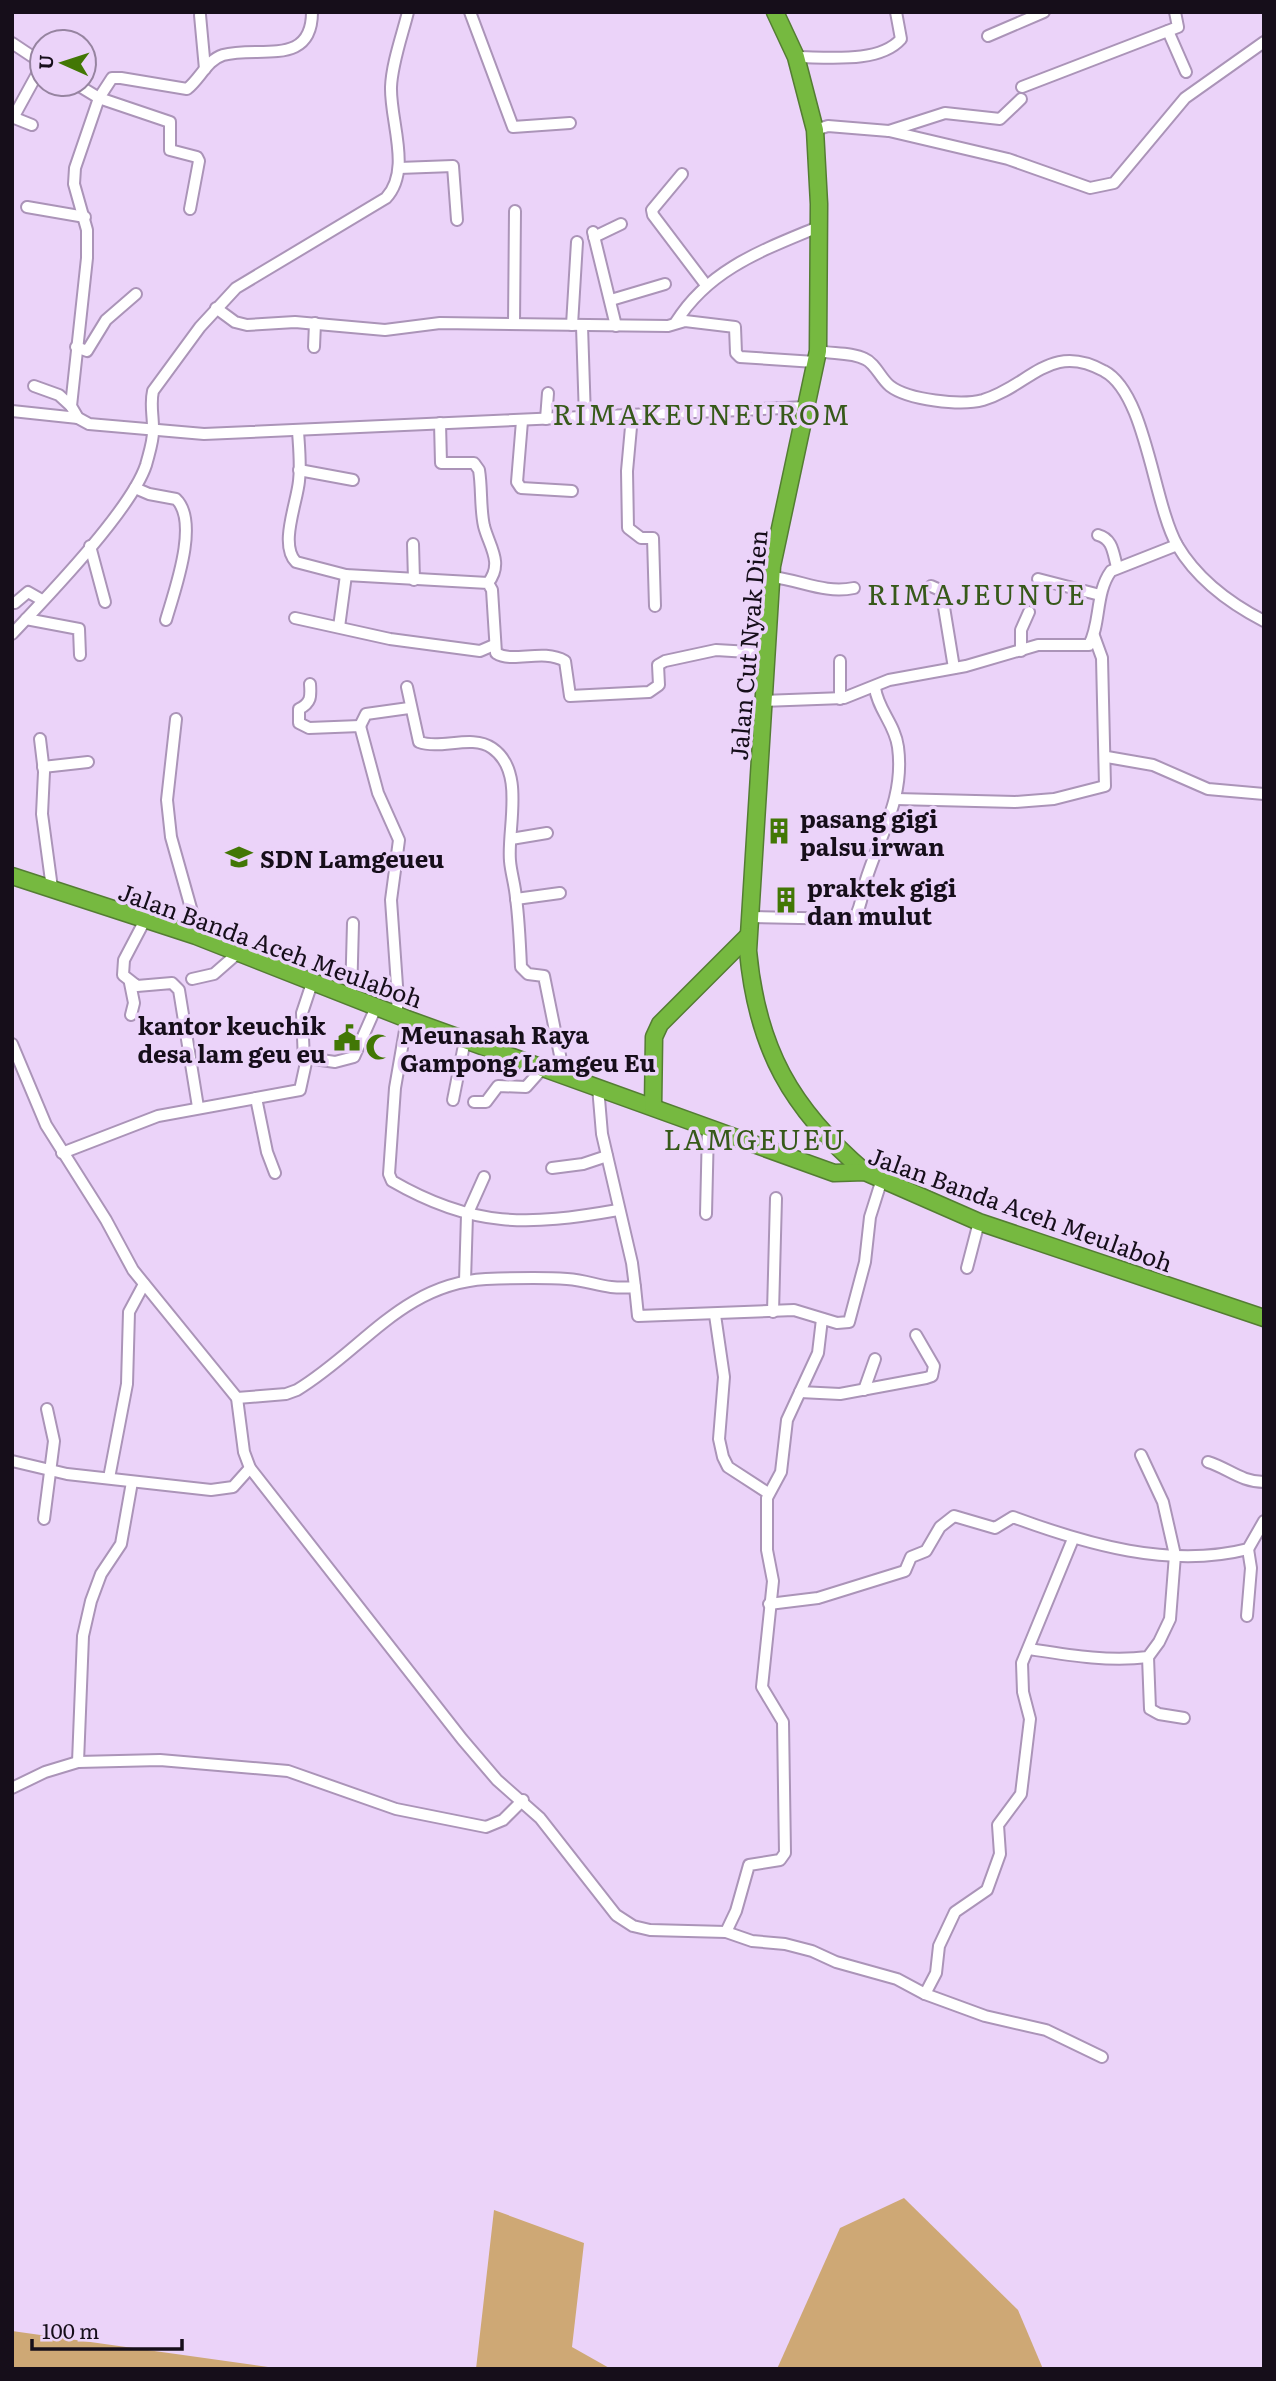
<svg xmlns="http://www.w3.org/2000/svg" width="1276" height="2381" font-family="Literata,serif">
	<style>
		.forest { fill: #cea875 }
		.lines { fill: none; stroke-linecap: round; stroke-linejoin: round }
		.minor-casing { stroke: #ab94b8; stroke-width: 14 }
		.highway-casing { stroke: #547d33; stroke-width: 19 }
		.minor { stroke: #fff; stroke-width: 10 }
		.highway { stroke: #76b940; stroke-width: 16 }
		.labels { text-anchor: middle; dominant-baseline: central; stroke-width: 7; stroke-linejoin: round; paint-order: stroke }
		.street-label { font-size: 24px; fill: #160e1a; stroke: #ebd3f9 }
		.poi-label { font-size: 24px; font-weight: bold; fill: #160e1a; stroke: #ebd3f9; text-anchor: start }
		.quarter-label { font-size: 28px; letter-spacing: 2px; fill: #37591a; stroke: #ebd3f9 }
	</style>
	<rect width="100%" height="100%" fill="#ebd3f9"/>
	<g class="forest">
		<path d="M904 2198 1018 2310 1043 2369H777L840 2228Z"/>
		<path d="M494 2210 584 2243 572 2347 611 2369H476Z"/>
		<path d="M12 2331 282 2369H12Z"/>
	</g>
	<g class="lines">
		<g class="minor-casing">
			<g id="minor">
				<path d="M470 12 513 127 570 123"/>
				<path d="M200 15 205 69"/>
				<path d="M1168 31 1186 72"/>
				<path d="M988 36 1044 12"/>
				<path d="M12 43 42 63"/>
				<path d="M796 57C826 57 879 64 901 39L896 12"/>
				<path d="M76 84 99 98 75 168 74 184 87 230V258L71 406 78 418 89 424 204 434 806 407"/>
				<path d="M1022 87 1178 27 1175 12"/>
				<path d="M12 117 32 125"/>
				<path d="M13 118 42 65"/>
				<path d="M815 130 828 126 889 131 1008 159 1090 188 1114 183 1185 98 1264 42"/>
				<path d="M889 131 945 113 1000 119 1021 99"/>
				<path d="M399 168 453 166 457 220"/>
				<path d="M682 174 652 210 653 215 706 285"/>
				<path d="M27 207 85 217"/>
				<path d="M190 209 199 161 197 157 170 150V122L99 98 112 78H121L187 89C200 79 207 60 223 55 258 45 312 68 312 12"/>
				<path d="M593 232 616 326"/>
				<path d="M594 237 621 224"/>
				<path d="M611 300 665 284"/>
				<path d="M216 308 235 322 247 325 295 322 385 330 440 323 668 326 685 321 735 327 736 353 740 357 815 362"/>
				<path d="M676 322C709 269 763 250 818 227"/>
				<path d="M514 324 515 211"/>
				<path d="M572 325 577 242"/>
				<path d="M582 326 585 418"/>
				<path d="M76 347 87 351 106 320 136 294"/>
				<path d="M314 347 315 323"/>
				<path d="M818 351C832 354 852 352 865 359 875 363 881 379 890 386 908 400 961 406 983 400 1030 386 1050 341 1104 371 1146 393 1153 502 1177 545 1197 579 1229 603 1264 621"/>
				<path d="M34 386 59 395 71 406"/>
				<path d="M12 411 78 418"/>
				<path d="M632 416 627 471 628 528 641 538H653L655 606"/>
				<path d="M546 419 548 393"/>
				<path d="M522 421 517 482 521 488 572 491"/>
				<path d="M440 423 441 463H474L479 470C482 488 480 508 484 526 489 546 504 563 488 583"/>
				<path d="M298 431C299 447 301 465 299 481 297 503 279 545 296 562L346 575 488 583 492 590 496 653C513 664 542 648 565 661L570 696 649 692 659 685 658 665 665 661 716 650 766 653"/>
				<path d="M299 470 353 480"/>
				<path d="M135 488 149 494 176 499C200 522 174 592 166 620"/>
				<path d="M1098 535C1113 539 1113 553 1117 567"/>
				<path d="M413 544 414 580"/>
				<path d="M90 546 105 602"/>
				<path d="M772 577C801 580 824 594 854 588"/>
				<path d="M1038 579 1100 595"/>
				<path d="M931 586 940 590 942 595 954 668"/>
				<path d="M15 603 28 592 42 600"/>
				<path d="M295 618 390 639 480 651 494 645"/>
				<path d="M26 619 79 629 80 655"/>
				<path d="M339 627 346 575"/>
				<path d="M12 634C47 597 131 510 146 465 149 453 154 440 153 428 153 414 150 404 153 391L200 327 236 288 386 198C412 170 390 122 391 87 392 63 402 36 408 12"/>
				<path d="M1021 651V630L1029 612"/>
				<path d="M310 684C311 697 311 703 299 709V723L309 728 360 726 378 793 399 840 391 900 398 1000 396 1015"/>
				<path d="M407 687 419 742C441 750 472 734 492 748 526 771 507 828 510 861 511 873 515 885 516 898 519 920 520 944 521 967L528 974 544 976 564 1075"/>
				<path d="M840 699V661"/>
				<path d="M762 701 844 698 889 680 966 666 1038 645H1089C1101 623 1095 593 1111 571L1177 545"/>
				<path d="M176 719 167 800 171 837 196 926V936"/>
				<path d="M360 726 366 714 409 708"/>
				<path d="M40 739 44 772 42 814 52 888"/>
				<path d="M1107 757 1153 765 1208 789 1264 794"/>
				<path d="M43 767 88 762"/>
				<path d="M896 799 1015 802 1054 799 1105 786 1102 658 1094 636"/>
				<path d="M511 839 547 833"/>
				<path d="M516 899 560 893"/>
				<path d="M750 917 848 919H854C861 908 862 895 865 883 879 836 905 799 898 747 895 724 878 710 875 688"/>
				<path d="M145 920 124 960 123 975 137 986 172 983 179 990 198 1107"/>
				<path d="M192 979 214 974 238 953"/>
				<path d="M130 983 134 1003 131 1015"/>
				<path d="M351 998 353 923"/>
				<path d="M407 1019 395 1088 389 1174 392 1181C473 1228 528 1226 618 1210"/>
				<path d="M12 1044 46 1125 106 1220 133 1270 237 1398 244 1452 250 1468 462 1739 497 1780 540 1818 616 1915 633 1926 650 1930 726 1932 752 1941 785 1944 812 1951 836 1962 897 1979 925 1994 985 2016 1046 2030 1102 2057"/>
				<path d="M304 1061 302 1013 312 983"/>
				<path d="M256 1098 267 1152 275 1173"/>
				<path d="M453 1100 465 1040"/>
				<path d="M474 1102H486L498 1086 526 1087 542 1069"/>
				<path d="M62 1153 158 1116 300 1090 307 1058 335 1062 354 1057 376 1007"/>
				<path d="M552 1168 583 1164 607 1156"/>
				<path d="M706 1214 708 1128"/>
				<path d="M967 1268 979 1222"/>
				<path d="M465 1281 467 1215 484 1177"/>
				<path d="M635 1287 638 1316 794 1310 837 1323 849 1322 865 1262 870 1217 882 1179"/>
				<path d="M773 1312 776 1198"/>
				<path d="M715 1315 724 1377 719 1439 723 1457 728 1467 768 1493"/>
				<path d="M864 1390 875 1359"/>
				<path d="M800 1392 840 1394 926 1378 932 1376 934 1366 916 1335"/>
				<path d="M237 1398 286 1394 297 1390C362 1351 402 1284 486 1279 512 1278 541 1277 567 1279 594 1281 603 1290 635 1287L632 1263 602 1134 598 1087"/>
				<path d="M12 1461 67 1474 211 1490 233 1487 250 1468"/>
				<path d="M1208 1462C1228 1468 1241 1482 1264 1482"/>
				<path d="M109 1478 127 1384 129 1312 144 1284"/>
				<path d="M44 1519 54 1441 47 1409"/>
				<path d="M769 1604 818 1598 905 1571 911 1557 926 1551 940 1527 954 1516 995 1528 1013 1517C1086 1544 1170 1569 1248 1549L1264 1521"/>
				<path d="M1247 1616 1251 1568 1248 1549"/>
				<path d="M1029 1649C1068 1655 1108 1662 1148 1657L1159 1642 1170 1619 1175 1555 1163 1502 1141 1455"/>
				<path d="M1148 1657 1150 1709 1159 1714 1184 1718"/>
				<path d="M78 1762 83 1636 91 1601 101 1574 121 1544 132 1482"/>
				<path d="M12 1788 45 1772 78 1762 160 1760 288 1771 396 1809 486 1827 503 1820 523 1800"/>
				<path d="M726 1932 736 1911 749 1865 780 1860 785 1853 783 1722 762 1687 773 1581 767 1550V1498L781 1472 787 1420 818 1353 822 1319"/>
				<path d="M925 1994 936 1973 939 1946 955 1912 987 1890 1000 1854 998 1825 1021 1794 1030 1719 1023 1692 1022 1663 1073 1539"/>
			</g>
		</g>
		<g class="highway-casing">
			<g id="highway">
				<path d="M775 12 796 57 815 130 819 204 818 351 772 566 748 951C757 1048 791 1109 865 1172"/>
				<path d="M12 876 196 936 407 1019 834 1173 865 1172 979 1222 1264 1318"/>
				<path d="M653 1107 654 1037 660 1024 748 936"/>
			</g>
		</g>
		<use href="#minor" class="minor"/>
		<use href="#highway" class="highway"/>
	</g>
	<defs>
		<g id="building-bare" transform="scale(2.1)"><path d="M-4-6H4V6H1V3H-1V6H-4ZM-2.5-4.3h1.7v1.8h-1.7ZM.8-4.3h1.7v1.8H.8ZM-2.5-1h1.7V.8h-1.7ZM.8-1h1.7V.8H.8Z" fill="#427705" stroke="#ebd3f9" stroke-width="2.5" paint-order="stroke"/></g>
		<g id="school-bare" transform="scale(2.1)"><path d="M0-5L7-2L0 1L-7-2ZM-4 1L0 2.5L4 1V4Q0 6-4 4Z" fill="#427705" stroke="#ebd3f9" stroke-width="2.5" paint-order="stroke"/></g>
		<g id="civic-bare" transform="scale(2.1)"><path d="M-.6-6.5H3V-4.5H.6V-3L4-1V1h2V6H-6V1h2V-1L-.6-3ZM-1.2 2.5V6h2.4V2.5Z" fill="#427705" stroke="#ebd3f9" stroke-width="2.5" paint-order="stroke"/></g>
		<g id="mosque-bare" transform="scale(2.1)"><path d="M3.5-4.9A6 6 0 1 0 3.5 4.9A5 5 0 1 1 3.5-4.9Z" fill="#427705" stroke="#ebd3f9" stroke-width="2.5" paint-order="stroke"/></g>
	</defs>
	<g fill-rule="evenodd">
		<use href="#building-bare" x="779" y="831"/>
		<use href="#school-bare" x="239" y="857"/>
		<use href="#building-bare" x="786" y="900"/>
		<use href="#civic-bare" x="347" y="1038"/>
		<use href="#mosque-bare" x="379" y="1047"/>
	</g>
	<g class="labels">
		<g class="street-label">
			<text transform="translate(747 645) rotate(-85)">Jalan Cut Nyak Dien</text>
			<text transform="translate(271 944) rotate(20)">Jalan Banda Aceh Meulaboh</text>
			<text transform="translate(1021 1208) rotate(20)">Jalan Banda Aceh Meulaboh</text>
		</g>
		<g class="poi-label">
			<text x="800" y="817">pasang gigi<tspan x="800" dy="28">palsu irwan</tspan></text>
			<text x="260" y="857">SDN Lamgeueu</text>
			<text x="807" y="886">praktek gigi<tspan x="807" dy="28">dan mulut</tspan></text>
			<text x="326" y="1024" text-anchor="end">kantor keuchik<tspan x="326" dy="28">desa lam geu eu</tspan></text>
			<text x="400" y="1033">Meunasah Raya<tspan x="400" dy="28">Gampong Lamgeu Eu</tspan></text>
		</g>
		<g class="quarter-label">
			<text x="702" y="413">RIMAKEUNEUROM</text>
			<text x="977" y="593">RIMAJEUNUE</text>
			<text x="755" y="1138">LAMGEUEU</text>
		</g>
	</g>
	<rect width="1276" height="2381" fill="none" stroke="#160e1a" stroke-width="28"/>
	<g transform="translate(63 63) rotate(273)"><circle r="33" fill="#ebd3f9" stroke="#9684a0" stroke-width="2"/>
	<path d="M0-5L12 26L0 18L-12 26Z" fill="#427705"/>
	<text y="-10" font-size="19" font-weight="bold" text-anchor="middle" fill="#160e1a">U</text>
	</g>
	<path d="M32 2339v10h150v-10" fill="none" stroke="#160e1a" stroke-width="3.5"/>
	<text x="42" y="2339" font-size="21" fill="#160e1a" stroke="#ebd3f9" stroke-width="5" paint-order="stroke">100 m</text>
</svg>
